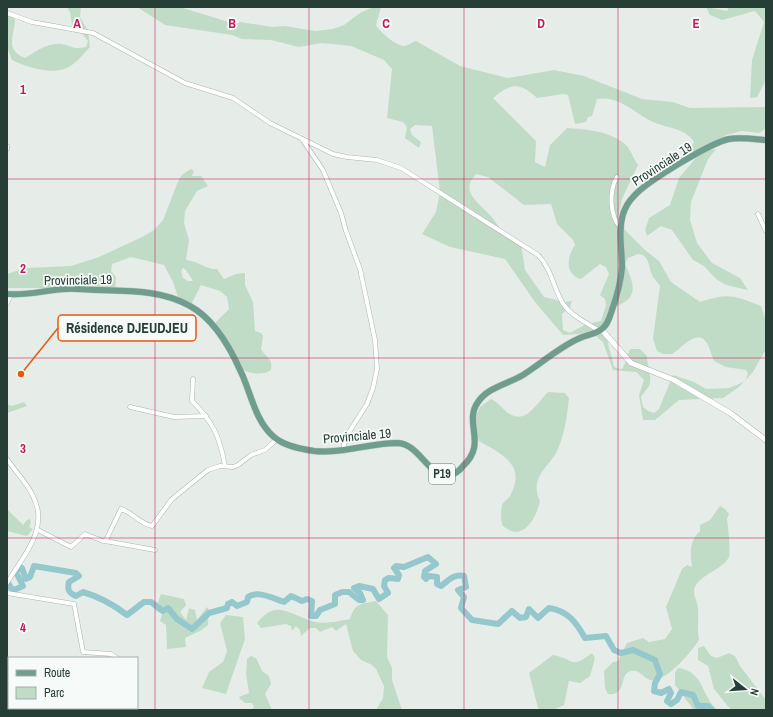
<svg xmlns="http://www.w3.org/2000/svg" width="773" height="717" font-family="'Archivo Narrow',sans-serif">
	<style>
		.green { fill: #c1dcc6; fill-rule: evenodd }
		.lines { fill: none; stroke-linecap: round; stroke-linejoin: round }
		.river { stroke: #94c8cc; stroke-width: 6 }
		.minor-casing { stroke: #a9b5af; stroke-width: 5 }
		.tertiary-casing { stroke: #a9b5af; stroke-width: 6 }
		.primary-casing { stroke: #c2c9c6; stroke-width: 7 }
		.minor { stroke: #fff; stroke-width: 4 }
		.tertiary { stroke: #fff; stroke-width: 5 }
		.primary { stroke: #6f9e8e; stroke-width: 6 }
		.grid { fill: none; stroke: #c2185b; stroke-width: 1; stroke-opacity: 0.55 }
		.labels { text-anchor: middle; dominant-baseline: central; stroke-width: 3.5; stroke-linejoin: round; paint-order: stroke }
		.shield { fill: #f6faf8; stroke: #647670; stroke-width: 1 }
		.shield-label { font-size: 12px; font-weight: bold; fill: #263e35 }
		.street-label { font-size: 13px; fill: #263e35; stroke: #f6faf8 }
		.grid-label { font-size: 13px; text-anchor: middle; font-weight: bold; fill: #c2185b; stroke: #f6faf8; stroke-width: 3.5; stroke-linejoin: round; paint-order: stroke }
		.leader { fill: none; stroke: #e8590c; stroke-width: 1.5 }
		.callout-dot { fill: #e8590c; stroke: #f6faf8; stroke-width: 1.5 }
		.callout { fill: #f6faf8; stroke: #e8590c; stroke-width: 1.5 }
		.callout-label { font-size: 14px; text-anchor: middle; font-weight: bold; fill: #263e35 }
	</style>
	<rect width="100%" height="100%" fill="#e6ede9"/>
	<g class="green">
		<path d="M67 7H81L80 17 88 31 90 47C84 53 79 60 72 65 55 77 29 68 12 60L7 47V8L15 20C14 37 5 50 25 58 35 52 49 42 61 44 73 46 73 50 86 47L88 41 81 32 72 25 70 12Z"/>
		<path d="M137 7H180L235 24 241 22 272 27 285 26 315 31 333 29 344 25 360 13 373 7H381L376 25C379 31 396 46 404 46 407 46 412 42 416 41L460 66 508 78 554 70 584 76 642 99 673 102 690 108 766 107V128L759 133 742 131 726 135 684 159 694 142C686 128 666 128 653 122 635 113 618 95 597 99L592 116 588 117 586 122 575 124 568 95 563 94 537 98C519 82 511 83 493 98L536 141 535 162 545 167 550 145 567 128C586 129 612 131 627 146 631 151 634 159 638 165L622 199 617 222 645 250 659 261 671 282 700 302C729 293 732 295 761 306L765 318 766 349 753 372 739 387 723 398 679 400 655 420H643L639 395 644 380 636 372 613 370 603 342 598 338 595 333 563 335 535 302 505 259 450 247 422 234 436 212 440 192 432 126 415 125 410 129 412 135 421 142 419 148 405 138 407 127 403 122 387 118 392 69 384 60 351 46 322 43 299 47 271 40 242 39 232 35 165 25ZM476 174 488 177 524 205 551 204 557 224 573 240 575 245C567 257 564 274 581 279L600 264 606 267 609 274 600 295 605 299 606 305 601 321 586 324 570 333 563 330 562 314 570 307 572 301 565 302 544 297 525 270 521 243C515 239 508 235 502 230 497 225 493 218 488 213 477 201 460 191 476 174ZM638 254C650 255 648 266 652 275 654 279 658 283 660 286L653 338 657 351 663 354H672C680 350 697 327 707 343 710 348 711 355 714 361L726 367 746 370 748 374 745 381 739 384 729 388 706 389 694 382 673 375 659 409 654 413 648 411 643 407 641 397C643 393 647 390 649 386 653 376 647 367 647 356L640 349H630L623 368 620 369 614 367C611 350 601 331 609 315 614 306 619 306 626 301 639 292 630 275 625 264L628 258Z"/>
		<path d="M706 7 727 11 729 7H766V77L764 84 757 97 750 98 752 60 764 22 755 11 722 20 710 15Z"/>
		<path d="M716 149 708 159 691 202 690 220 697 243 712 263 740 278 748 290 726 285 716 279 704 266 693 260 672 230 661 226 647 236 645 230 649 218 670 205 679 178 701 152Z"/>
		<path d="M191 169 194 171 192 176H201L208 186 197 191 185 211 184 223 189 240 186 260C199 261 204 269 217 269L224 279 236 274 245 273V285L253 302 255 331 261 333 263 336 261 349C266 358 273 358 271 370 263 376 247 374 239 367 234 364 218 332 213 325L229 309 227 297 220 291 201 285 191 305 179 300 173 282 164 265 131 257 112 264 111 271 116 277 115 291 71 288H7V274L25 268 71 266 99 257 142 237 154 230 163 220 179 179 183 174ZM183 268 186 270 193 281H188L183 278 181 271Z"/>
		<path d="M548 392 565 393 569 398C567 416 565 432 558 449 551 466 528 477 540 501 536 519 522 544 502 525 501 519 500 509 503 503 505 500 510 498 511 494 526 464 501 454 479 441L473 422 480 407 491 399C498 402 502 408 508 413 526 425 536 404 548 392Z"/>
		<path d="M24 402 27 406 7 413V404L12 406Z"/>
		<path d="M720 506 725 509 729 514 727 519C728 528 731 550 729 557 723 570 695 576 694 591 694 597 698 603 698 609 699 620 697 629 699 640 691 652 666 683 650 680 643 678 640 669 631 671 618 674 628 696 608 694L605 688 604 671 613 662 618 661 627 643 643 638 649 642 665 639 672 629 666 607 682 569 687 565 692 567C690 552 689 542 700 531V525L710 520Z"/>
		<path d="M7 509 23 525 27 520 30 519 31 522 29 527 33 529 27 536 7 531Z"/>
		<path d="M161 594 184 599 186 605 180 612 186 620 189 608 195 610 197 620 207 607 209 610 208 625 200 631 185 638 186 647 167 649 166 625 160 621 162 614 155 610Z"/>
		<path d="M376 601 388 615 387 657 392 668V680L402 710H376L383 698 384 686 376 669 372 665 361 660 353 651 346 624 336 631 332 627 320 632 316 628H310L301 636 300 630 296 626 292 631 291 626 286 624 261 628 257 623C277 597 291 616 315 622 326 624 340 621 350 619 355 603 360 604 376 601Z"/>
		<path d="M226 615 243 617 245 639 226 694 202 688 209 672 223 662 227 651 220 623Z"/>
		<path d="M704 646 711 656 717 658 729 653 735 656 740 666 766 700V710H731L714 689 708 666 698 660V648Z"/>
		<path d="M592 653 595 658 590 676 580 683 569 681 564 705C556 709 546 714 538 708L529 673 553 655C576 659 569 670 592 653Z"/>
		<path d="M251 656 256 658 262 671 268 675 270 679 271 684 265 694 272 710H252L254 707 252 703H245L240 699 239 697 249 693 246 674 247 659Z"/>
		<path d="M678 668C705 671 701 698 718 710H694L675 685V673Z"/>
	</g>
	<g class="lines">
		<path class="river" d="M9 584 11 588 14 590 23 586 16 572 18 569 22 568 26 579 30 577 34 566 76 573 79 576 69 582C67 590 69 593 76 596L83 592C100 597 114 605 127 615L144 602H151L163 611 168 608 177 619 192 629 209 613 227 608 228 604 232 602 237 606 247 602 248 597C258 590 272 598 284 602L291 596 302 601 307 599 312 601 311 616H316L320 610 335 604V595L342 592H349L359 600H363L360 593 354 588 359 586 373 589 379 599 388 593 384 586 385 580 389 578 398 579 399 575 394 568 396 566 404 567 428 557 436 564 425 571 424 577 426 579 429 576 437 577V584L441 586C449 580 453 574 464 576L466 587 458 590 464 597 461 608 472 620 498 624 512 611 520 618 526 617 529 609 538 618 549 608C568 611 576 622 585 638L606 636 614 650 621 653 633 650 655 660 660 674 655 683 654 691 661 693 669 689 671 693 667 701 671 704 677 700 681 692 693 695 698 706H708L712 710"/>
		<g class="minor-casing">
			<g id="minor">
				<path d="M7 13 32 22 93 33 185 83 233 98 270 123 333 154 347 157 377 160 401 168 538 255C553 271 553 289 564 305 572 316 588 324 600 331"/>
				<path d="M302 139 323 170 341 213 346 231 360 269 375 340 377 369 373 388 367 404 344 440V451"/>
				<path d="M7 146V149"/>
				<path d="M617 177C609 190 609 216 621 228"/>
				<path d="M758 214 766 231"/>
				<path d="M7 303 11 295"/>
				<path d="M193 379 192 401C213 422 220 437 225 466"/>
				<path d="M130 407 174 417 206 416"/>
				<path d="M7 459C15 471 26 482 32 494 51 528 23 556 7 583"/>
				<path d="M38 530 71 547 85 534 103 541 106 540 121 509C132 512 140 524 152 526L172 499 208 470 220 466 233 467 238 465 251 455 265 450 276 440"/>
				<path d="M105 541 155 550"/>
				<path d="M7 593 74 604 83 652 111 654 117 658"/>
				<path d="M7 685H9"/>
				<path d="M68 708 73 710"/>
			</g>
		</g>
		<g class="tertiary-casing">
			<path id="tertiary" d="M602 330 631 363 674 380 730 413 766 440"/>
		</g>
		<g class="primary-casing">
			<path id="primary" d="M7 294C26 296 46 290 65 289 75 288 86 290 97 290 128 291 162 290 190 306 214 319 230 347 241 372 251 393 255 421 274 437 284 446 301 449 314 451 342 454 369 443 398 443 420 444 429 479 450 475 456 474 460 470 463 466 488 443 463 423 478 402 488 387 508 384 523 375 542 363 559 347 580 338 589 334 598 334 604 327 608 323 609 319 611 313 616 299 621 282 622 267 622 249 618 231 623 214 625 208 629 201 634 196 646 182 710 143 729 139 740 137 754 139 766 140"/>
		</g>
		<use href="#minor" class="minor"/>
		<use href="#tertiary" class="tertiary"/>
		<use href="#primary" class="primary"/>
	</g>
	<path class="grid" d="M155 7V710M309 7V710M464 7V710M618 7V710M7 179H766M7 358H766M7 538H766"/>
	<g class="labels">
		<rect class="shield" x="429" y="464" width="26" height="20" rx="3"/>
		<g class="shield-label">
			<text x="442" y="474">P19</text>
		</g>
		<g class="street-label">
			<text transform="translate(662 164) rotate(-33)">Provinciale 19</text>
			<text transform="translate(78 280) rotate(-1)">Provinciale 19</text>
			<text transform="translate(357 436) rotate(-5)">Provinciale 19</text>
		</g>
	</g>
	<g class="grid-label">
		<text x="77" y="28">A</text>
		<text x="232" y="28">B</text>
		<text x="386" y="28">C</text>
		<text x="541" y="28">D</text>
		<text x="696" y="28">E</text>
		<text x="23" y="94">1</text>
		<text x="23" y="273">2</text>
		<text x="23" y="453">3</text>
		<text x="23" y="632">4</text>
	</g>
	<path class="leader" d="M21 374L58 328"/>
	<circle class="callout-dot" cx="21" cy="374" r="4"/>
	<rect class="callout" x="58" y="315" width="138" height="26" rx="4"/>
	<g class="callout-label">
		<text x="127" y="333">Résidence DJEUDJEU</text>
	</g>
	<rect width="773" height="717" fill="none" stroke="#263e35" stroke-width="16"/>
	<rect x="8" y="657" width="130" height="52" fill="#f6faf8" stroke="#a3afaa"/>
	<rect x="16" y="670" width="20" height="6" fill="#6f9e8e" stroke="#a3afaa"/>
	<text x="44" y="677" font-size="12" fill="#263e35">Route</text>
	<rect x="16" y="687" width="20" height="12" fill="#c1dcc6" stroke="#a3afaa"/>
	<text x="44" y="697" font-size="12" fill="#263e35">Parc</text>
	<g transform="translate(745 689) rotate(107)" stroke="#f6faf8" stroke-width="3" paint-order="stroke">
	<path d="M0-3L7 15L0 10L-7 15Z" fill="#263e35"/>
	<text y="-6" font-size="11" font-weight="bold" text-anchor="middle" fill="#263e35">N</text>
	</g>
</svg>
